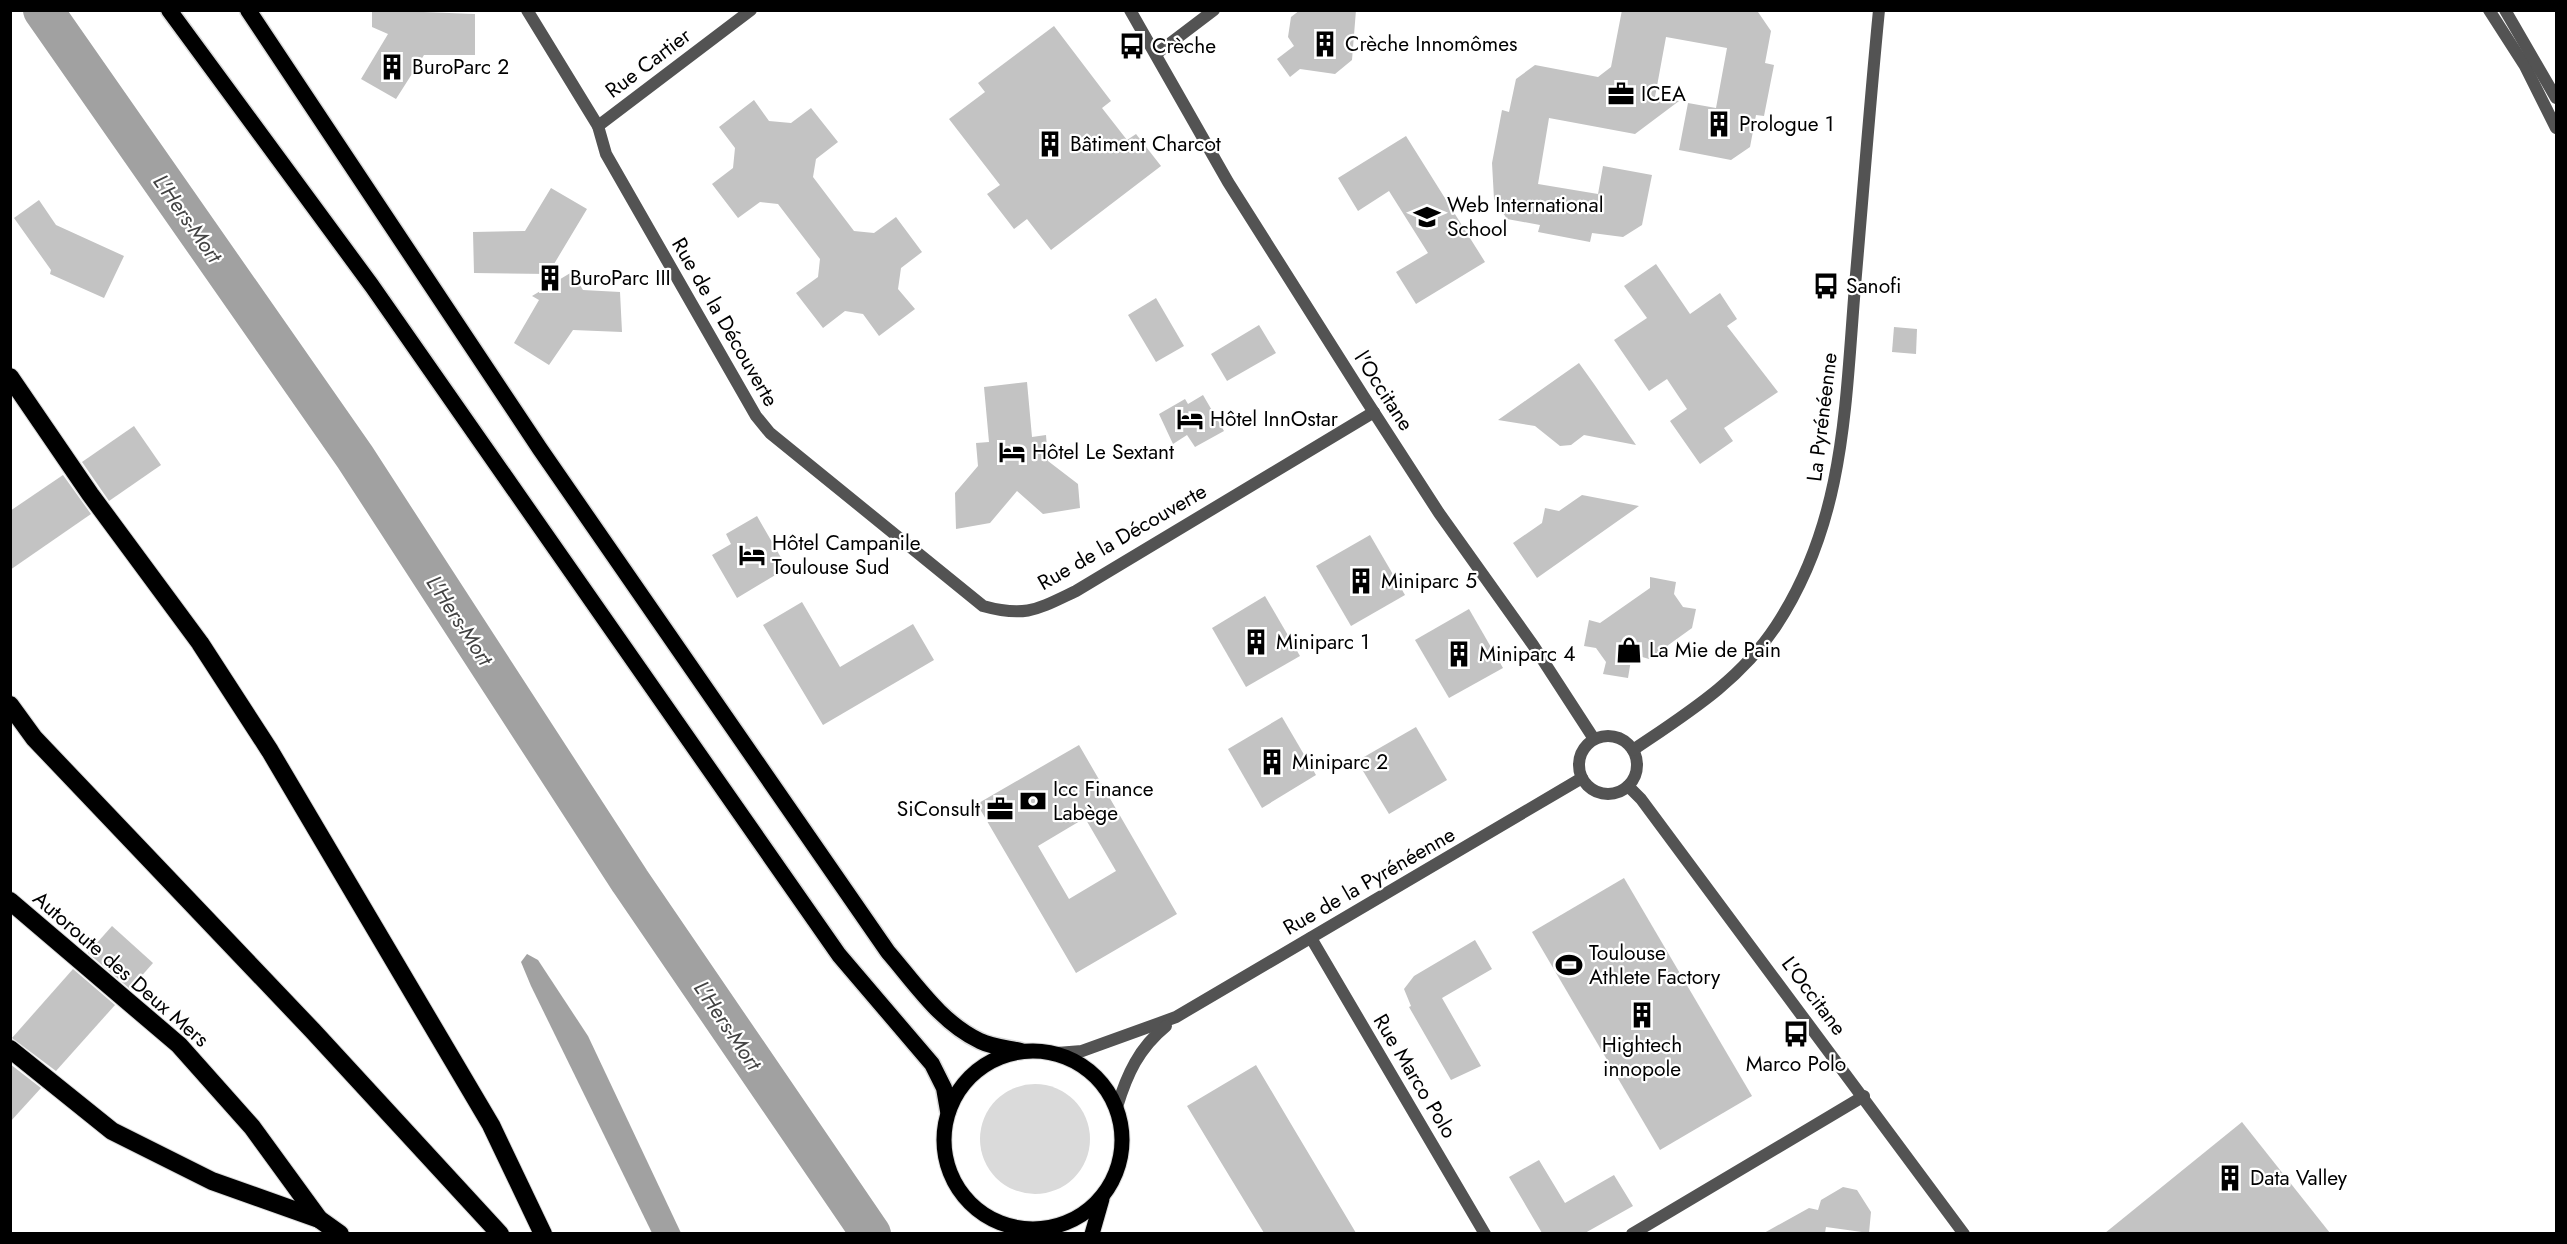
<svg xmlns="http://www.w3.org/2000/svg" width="2567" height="1244" font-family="Jost,sans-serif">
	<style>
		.green { fill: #dadada }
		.water { fill: #a1a1a1 }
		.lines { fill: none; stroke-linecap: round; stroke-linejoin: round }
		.river { stroke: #a1a1a1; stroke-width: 40 }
		.building { fill: #c3c3c3; fill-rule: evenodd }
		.primary-casing { stroke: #dbdbdb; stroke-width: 17 }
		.trunk-casing { stroke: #dbdbdb; stroke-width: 19 }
		.motorway-casing { stroke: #dbdbdb; stroke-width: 20 }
		.minor { stroke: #535353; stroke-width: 12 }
		.tertiary { stroke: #535353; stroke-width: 12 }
		.primary { stroke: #000; stroke-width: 15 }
		.trunk { stroke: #000; stroke-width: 16 }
		.motorway { stroke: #000; stroke-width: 18 }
		.labels { text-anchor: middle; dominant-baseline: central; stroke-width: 4.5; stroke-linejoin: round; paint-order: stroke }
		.poi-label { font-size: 21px; fill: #000; stroke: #fff; text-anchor: start }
		.street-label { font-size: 21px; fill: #000; stroke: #fff }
		.water-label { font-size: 22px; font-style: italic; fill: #424242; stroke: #fff }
	</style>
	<rect width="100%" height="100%" fill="#fff"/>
	<circle class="green" cx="1035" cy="1139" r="55"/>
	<path class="water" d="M527 954 538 960 588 1036 681 1233H652L531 986 521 962Z"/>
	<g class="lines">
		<path class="river" d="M43 10 355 457 630 881 871 1234"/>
	</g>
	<g class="building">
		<path d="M372 10 475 14V55H424L396 99 361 79 388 34 372 27Z"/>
		<path d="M1300 10H1356L1352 60 1335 74 1300 69 1290 77 1277 59 1294 46 1288 37 1291 17Z"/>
		<path d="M1622 10 1758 12 1771 31 1765 63 1774 65 1764 116 1756 115 1750 147 1731 160 1679 150 1688 103 1716 108 1727 48 1666 37 1655 97 1679 101 1635 134 1549 118 1538 184 1598 194 1603 166 1652 175 1642 225 1623 237 1592 233 1590 242 1538 232 1540 225 1507 219 1494 199 1492 163 1502 110 1509 112 1516 79 1535 65 1598 77 1611 67Z"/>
		<path d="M1054 26 1111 101 1102 108 1127 140 1136 134 1161 166 1051 250 1027 219 1014 229 987 194 1000 185 949 119 985 92 978 83Z"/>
		<path d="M754 100 769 121 791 123 811 108 838 142 816 159 813 177 838 210 854 231 874 233 896 217 922 252 901 268 898 289 915 309 879 336 863 314 845 311 823 328 796 293 818 277 820 259 778 204 760 202 738 218 712 184 733 168 735 148 719 127Z"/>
		<path d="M1406 136 1485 262 1416 304 1396 272 1428 253 1389 191 1358 211 1338 178Z"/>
		<path d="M551 188 587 209 548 274 474 273 473 232 525 231Z"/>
		<path d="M39 200 56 225 124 256 104 298 50 274 51 270 14 218Z"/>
		<path d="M1656 264 1690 314 1720 293 1737 319 1727 326 1778 392 1724 428 1733 441 1700 464 1670 421 1687 409 1667 379 1649 391 1614 340 1647 318 1624 286Z"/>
		<path d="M572 272 583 290 620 292 622 332 573 330 549 365 514 343 539 300 532 296Z"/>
		<path d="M1156 298 1184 346 1156 362 1128 315Z"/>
		<path d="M1259 325 1276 353 1227 381 1211 354Z"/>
		<path d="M1894 327 1917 329 1916 354 1892 352Z"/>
		<path d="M1579 363 1594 384 1636 445 1584 435 1571 445 1560 446 1535 426 1498 420Z"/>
		<path d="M1027 382 1032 437 1046 435 1048 461 1078 484 1080 508 1043 514 1017 491 990 523 956 529 955 493 978 466 976 443 989 442 984 387Z"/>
		<path d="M1203 395 1224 431 1195 447 1187 435 1173 444 1159 414 1185 399 1188 404Z"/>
		<path d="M134 426 161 465 109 501 82 462Z"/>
		<path d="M63 475 91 514 10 570V511Z"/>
		<path d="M1582 495 1639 506 1537 578 1513 543 1542 523 1545 508 1559 511Z"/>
		<path d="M757 516 787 568 737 598 712 555 731 544 726 534Z"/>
		<path d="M1370 535 1405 595 1351 626 1316 566Z"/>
		<path d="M1650 577 1676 582 1674 594 1683 607 1696 609 1692 628 1649 659 1632 654 1628 678 1603 674 1606 662 1596 648 1584 646 1589 620 1600 623 1650 588Z"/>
		<path d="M1265 596 1300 656 1246 687 1212 628Z"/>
		<path d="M802 602 840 667 913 624 934 660 823 725 763 625Z"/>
		<path d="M1469 609 1503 668 1449 698 1415 640Z"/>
		<path d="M1282 717 1316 775 1262 808 1228 749Z"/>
		<path d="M1416 727 1447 780 1389 814 1357 761Z"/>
		<path d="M1079 745 1177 914 1076 973 977 804ZM1085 818 1116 871 1069 899 1038 846Z"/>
		<path d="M1624 878 1752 1096 1660 1150 1532 932Z"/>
		<path d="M112 926 153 963 130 989 88 953Z"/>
		<path d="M1475 940 1492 969 1442 998 1481 1066 1451 1080 1409 1007 1411 1006 1404 989 1414 976Z"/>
		<path d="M73 969 115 1005 56 1071 12 1038Z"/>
		<path d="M10 1064 41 1088 10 1122Z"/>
		<path d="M1256 1065 1291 1124 1356 1233H1264L1222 1164 1187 1106Z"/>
		<path d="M2242 1122 2330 1233H2105Z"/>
		<path d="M1539 1160 1565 1203 1614 1175 1633 1206 1585 1233H1542L1509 1177Z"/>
		<path d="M1843 1187 1857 1190 1871 1212 1869 1233 1826 1227 1825 1233H1764L1809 1208 1818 1210 1821 1200Z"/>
	</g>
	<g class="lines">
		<g class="primary-casing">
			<g id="primary">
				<circle cx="1033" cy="1140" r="89"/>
				<path d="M1092 1234 1102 1199"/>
			</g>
		</g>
		<g class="trunk-casing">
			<g id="trunk">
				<path d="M169 10 372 286 839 955 932 1064 944 1088 948 1111"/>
				<path d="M248 10 540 449 888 952C915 983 941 1023 980 1041 992 1047 1008 1048 1021 1051"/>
			</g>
		</g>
		<g class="motorway-casing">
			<g id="motorway">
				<path d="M10 377 90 494 200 643 270 751 491 1125 543 1234"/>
				<path d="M10 705 34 738 313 1031 500 1234"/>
				<path d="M10 901 179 1045 252 1127 319 1219 340 1234"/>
				<path d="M10 1049 112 1131 212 1181 319 1219"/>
			</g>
		</g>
		<g class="minor">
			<path d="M527 10 598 126 606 154 756 416 770 433 983 606C1026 618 1038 609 1076 591L1374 412"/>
			<path d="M1130 10 1228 182 1364 397 1439 513 1533 645 1594 739"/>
			<path d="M1156 54 1214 10"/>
			<path d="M598 126 751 10"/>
			<path d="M1311 938 1485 1234"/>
			<path d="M1632 1234 1864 1096"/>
		</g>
		<g class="tertiary">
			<path d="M2489 10 2525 66 2556 128"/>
			<path d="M2505 10 2556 98"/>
			<circle cx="1608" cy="765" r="29"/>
			<path d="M1633 750C1686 714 1740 681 1776 626 1845 521 1845 407 1855 286 1863 194 1870 102 1879 10"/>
			<path d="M1628 786 1641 799 1964 1234"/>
			<path d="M1057 1053 1082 1051 1176 1017 1582 778"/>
			<path d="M1117 1107C1127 1074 1139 1048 1166 1026"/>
		</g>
		<use href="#primary" class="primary"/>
		<use href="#trunk" class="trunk"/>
		<use href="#motorway" class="motorway"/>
	</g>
	<defs>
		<g id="building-bare" transform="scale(2.07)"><path d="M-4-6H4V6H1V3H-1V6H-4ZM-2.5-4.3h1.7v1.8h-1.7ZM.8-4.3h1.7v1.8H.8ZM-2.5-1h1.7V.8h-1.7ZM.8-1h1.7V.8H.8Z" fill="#000" stroke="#fff" stroke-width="2.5" paint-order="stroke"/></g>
		<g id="bus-bare" transform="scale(2.07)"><path d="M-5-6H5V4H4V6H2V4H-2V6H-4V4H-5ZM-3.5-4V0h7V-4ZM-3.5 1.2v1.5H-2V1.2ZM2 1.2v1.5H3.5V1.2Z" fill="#000" stroke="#fff" stroke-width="2.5" paint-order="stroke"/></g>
		<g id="office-bare" transform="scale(2.07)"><path d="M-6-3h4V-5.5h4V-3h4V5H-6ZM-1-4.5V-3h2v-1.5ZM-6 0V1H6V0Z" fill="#000" stroke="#fff" stroke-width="2.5" paint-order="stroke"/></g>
		<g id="university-bare" transform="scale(2.07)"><path d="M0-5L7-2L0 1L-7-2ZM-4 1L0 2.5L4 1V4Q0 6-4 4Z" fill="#000" stroke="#fff" stroke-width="2.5" paint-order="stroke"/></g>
		<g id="hotel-bare" transform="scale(2.07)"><path d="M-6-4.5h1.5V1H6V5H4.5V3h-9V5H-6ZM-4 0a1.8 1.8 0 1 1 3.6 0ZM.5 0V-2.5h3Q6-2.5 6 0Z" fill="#000" stroke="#fff" stroke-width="2.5" paint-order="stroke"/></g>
		<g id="shop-bare" transform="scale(2.07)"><path d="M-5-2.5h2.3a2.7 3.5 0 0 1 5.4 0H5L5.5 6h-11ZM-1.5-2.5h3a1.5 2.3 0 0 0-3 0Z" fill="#000" stroke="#fff" stroke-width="2.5" paint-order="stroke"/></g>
		<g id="bank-bare" transform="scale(2.07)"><path d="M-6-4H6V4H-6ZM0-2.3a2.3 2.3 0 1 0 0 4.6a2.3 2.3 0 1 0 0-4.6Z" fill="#000" stroke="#fff" stroke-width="2.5" paint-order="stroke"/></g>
		<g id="stadium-bare" transform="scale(2.07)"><path d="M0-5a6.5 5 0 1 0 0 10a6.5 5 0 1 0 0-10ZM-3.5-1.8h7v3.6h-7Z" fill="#000" stroke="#fff" stroke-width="2.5" paint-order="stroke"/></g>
	</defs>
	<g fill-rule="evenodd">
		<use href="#building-bare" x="1325" y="44"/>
		<use href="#bus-bare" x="1132" y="46"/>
		<use href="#building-bare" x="392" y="67"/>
		<use href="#office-bare" x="1621" y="94"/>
		<use href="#building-bare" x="1719" y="124"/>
		<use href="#building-bare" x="1050" y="144"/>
		<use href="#university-bare" x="1427" y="217"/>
		<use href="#building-bare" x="550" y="278"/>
		<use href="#bus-bare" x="1826" y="286"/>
		<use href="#hotel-bare" x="1190" y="419"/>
		<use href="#hotel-bare" x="1012" y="452"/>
		<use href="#hotel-bare" x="752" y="555"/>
		<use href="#building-bare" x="1361" y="581"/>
		<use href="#building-bare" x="1256" y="642"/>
		<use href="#shop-bare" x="1629" y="650"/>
		<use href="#building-bare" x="1459" y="654"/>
		<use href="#building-bare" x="1272" y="762"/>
		<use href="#bank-bare" x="1033" y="801"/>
		<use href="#office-bare" x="1000" y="809"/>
		<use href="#stadium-bare" x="1569" y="965"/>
		<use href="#building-bare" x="1642" y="1015"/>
		<use href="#bus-bare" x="1796" y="1034"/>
		<use href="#building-bare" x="2230" y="1178"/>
	</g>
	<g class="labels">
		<g class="poi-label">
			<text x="1345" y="44">Crèche Innomômes</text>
			<text x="1152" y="46">Crèche</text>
			<text x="412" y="67">BuroParc 2</text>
			<text x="1641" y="94">ICEA</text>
			<text x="1739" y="124">Prologue 1</text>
			<text x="1070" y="144">Bâtiment Charcot</text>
			<text x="1447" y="205">Web International<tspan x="1447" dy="24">School</tspan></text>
			<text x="570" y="278">BuroParc III</text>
			<text x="1846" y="286">Sanofi</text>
			<text x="1210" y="419">Hôtel InnOstar</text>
			<text x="1032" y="452">Hôtel Le Sextant</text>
			<text x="772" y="543">Hôtel Campanile<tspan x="772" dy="24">Toulouse Sud</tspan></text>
			<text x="1381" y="581">Miniparc 5</text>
			<text x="1276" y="642">Miniparc 1</text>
			<text x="1649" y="650">La Mie de Pain</text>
			<text x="1479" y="654">Miniparc 4</text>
			<text x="1292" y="762">Miniparc 2</text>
			<text x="1053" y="789">Icc Finance<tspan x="1053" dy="24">Labège</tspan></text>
			<text x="980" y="809" text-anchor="end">SiConsult</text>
			<text x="1589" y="953">Toulouse<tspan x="1589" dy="24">Athlete Factory</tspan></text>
			<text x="1642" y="1045" text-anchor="middle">Hightech<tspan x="1642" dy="24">innopole</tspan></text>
			<text x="1796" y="1064" text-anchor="middle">Marco Polo</text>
			<text x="2250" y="1178">Data Valley</text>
		</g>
		<g class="street-label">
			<text transform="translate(648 63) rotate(-37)">Rue Cartier</text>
			<text transform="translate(725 322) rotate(60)">Rue de la Découverte</text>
			<text transform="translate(1384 391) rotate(57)">l'Occitane</text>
			<text transform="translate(1822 417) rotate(-83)">La Pyrénéenne</text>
			<text transform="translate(1122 537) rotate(-30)">Rue de la Découverte</text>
			<text transform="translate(1369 881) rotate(-30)">Rue de la Pyrénéenne</text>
			<text transform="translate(121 969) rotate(41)">Autoroute des Deux Mers</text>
			<text transform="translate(1814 996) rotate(53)">L'Occitane</text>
			<text transform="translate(1415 1076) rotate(59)">Rue Marco Polo</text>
		</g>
		<g class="water-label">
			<text transform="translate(188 218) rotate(55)">L'Hers-Mort</text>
			<text transform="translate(460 620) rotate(57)">L'Hers-Mort</text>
			<text transform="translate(728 1025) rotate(56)">L'Hers-Mort</text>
		</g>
	</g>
	<rect width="2567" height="1244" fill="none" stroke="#000000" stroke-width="24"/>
</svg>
